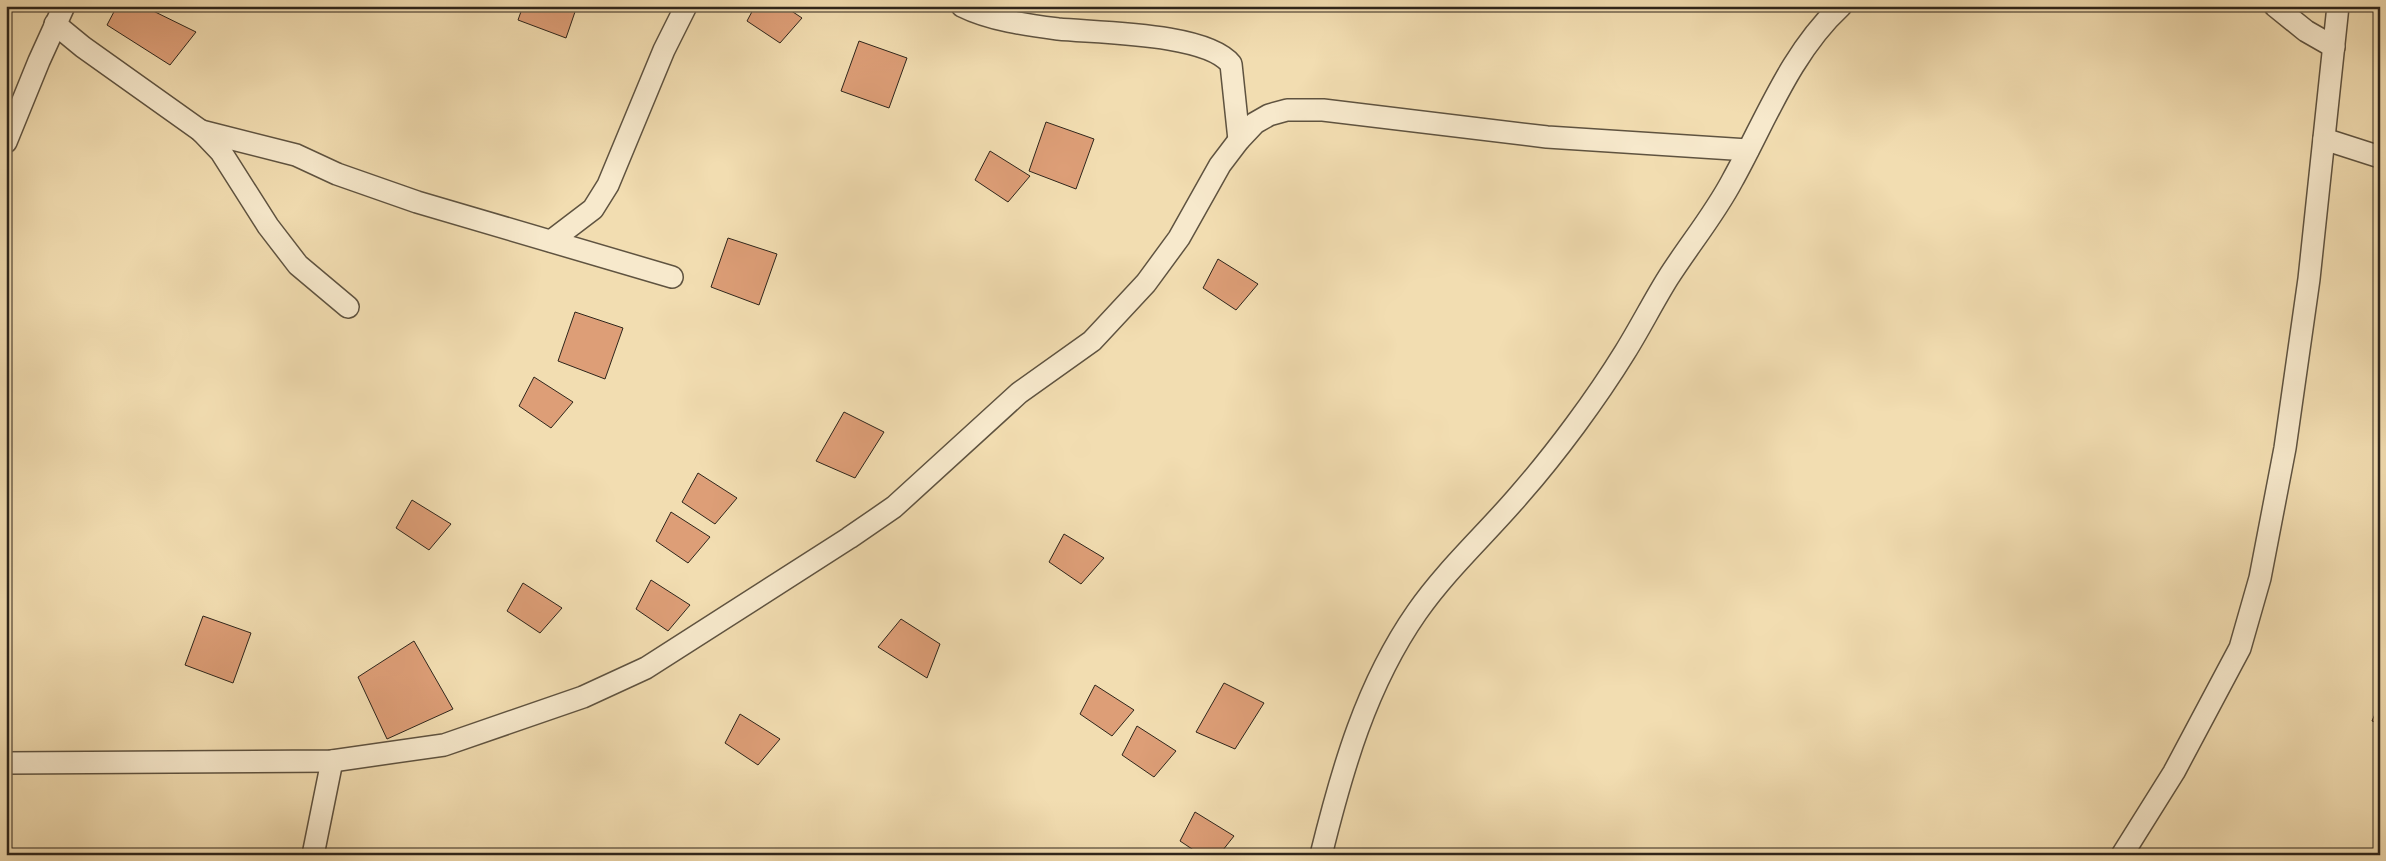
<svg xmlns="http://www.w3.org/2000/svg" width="2386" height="861" font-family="'IM FELL Double Pica',serif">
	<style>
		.building { fill: #dd9e77; stroke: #2e251b }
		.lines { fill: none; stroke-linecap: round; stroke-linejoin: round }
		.street-casing { stroke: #5f5340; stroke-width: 24 }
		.street { stroke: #f7e9cc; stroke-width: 21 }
	</style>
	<rect width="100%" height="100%" fill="#f2ddb1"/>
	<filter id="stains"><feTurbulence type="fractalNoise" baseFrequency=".004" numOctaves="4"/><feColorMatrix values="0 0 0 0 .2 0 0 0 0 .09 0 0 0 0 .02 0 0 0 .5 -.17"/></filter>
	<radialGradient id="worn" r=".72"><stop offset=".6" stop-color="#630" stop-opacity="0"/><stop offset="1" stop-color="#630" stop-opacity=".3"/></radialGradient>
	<g class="building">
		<path d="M117 6H143L196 32 170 65 107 25Z"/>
		<path d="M523 6H577L566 38 518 20Z"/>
		<path d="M755 6H784L802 18 780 43 747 21Z"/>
		<path d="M859 41 907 58 889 108 841 91Z"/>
		<path d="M1046 122 1094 139 1076 189 1029 171Z"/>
		<path d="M990 151 1030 176 1008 202 975 180Z"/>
		<path d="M728 238 777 254 759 305 711 287Z"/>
		<path d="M1218 259 1258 284 1236 310 1203 288Z"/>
		<path d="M575 312 623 328 605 379 558 361Z"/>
		<path d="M534 377 573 402 551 428 519 406Z"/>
		<path d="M844 412 884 432 855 478 816 461Z"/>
		<path d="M698 473 737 498 715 524 682 502Z"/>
		<path d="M412 500 451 524 429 550 396 528Z"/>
		<path d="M671 512 710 537 688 563 656 541Z"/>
		<path d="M1064 534 1104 558 1081 584 1049 562Z"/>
		<path d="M651 580 690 605 668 631 636 609Z"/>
		<path d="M523 583 562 608 540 633 507 611Z"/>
		<path d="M203 616 251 633 233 683 185 665Z"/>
		<path d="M901 619 940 644 927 678 878 647Z"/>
		<path d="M414 641 453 709 387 739 358 677Z"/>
		<path d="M1224 683 1264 703 1235 749 1196 732Z"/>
		<path d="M1095 685 1134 710 1112 736 1080 714Z"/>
		<path d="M2380 702V724L2372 721Z"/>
		<path d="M740 714 780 739 758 765 725 743Z"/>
		<path d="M1137 726 1176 751 1154 777 1122 755Z"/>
		<path d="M1195 812 1234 836 1219 855H1201L1180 841Z"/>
	</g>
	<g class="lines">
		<g class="street-casing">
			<g id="street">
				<path d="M962 6C990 20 1027 25 1058 29 1100 33 1206 33 1231 64L1239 140"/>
				<path d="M2275 6 2306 31 2334 47"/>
				<path d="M55 24 83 47 201 131 221 152 268 226 298 265 348 307"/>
				<path d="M201 131 296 155 337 174 417 202 672 277"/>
				<path d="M2324 139 2380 157"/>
				<path d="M6 142 39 61 64 6"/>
				<path d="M551 241 593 209 608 185 664 50 686 6"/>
				<path d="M6 763 332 761 444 745 583 697 646 668 849 538 894 507 1019 393 1092 341 1106 326 1146 283 1179 238 1220 165 1239 140 1255 123 1269 115 1287 110H1323L1547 137 1748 150"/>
				<path d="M313 855 332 761"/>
				<path d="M1321 855C1342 770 1366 685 1417 612 1447 569 1486 534 1520 494 1556 453 1596 399 1625 352 1640 328 1653 302 1668 278 1689 245 1714 215 1732 181 1765 122 1790 53 1841 6"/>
				<path d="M2122 855 2174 772 2240 648 2260 578 2285 448 2309 279 2338 6"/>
			</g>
		</g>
		<use href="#street" class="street"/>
	</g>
	<rect width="2386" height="861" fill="none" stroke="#f2ddb1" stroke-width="25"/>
	<rect x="8" y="8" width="2371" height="846" fill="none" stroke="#2e251b" stroke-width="2.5"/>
	<rect x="12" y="12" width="2361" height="836" fill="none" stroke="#2e251b"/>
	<rect width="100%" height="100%" filter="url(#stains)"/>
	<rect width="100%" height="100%" fill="url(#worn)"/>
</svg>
